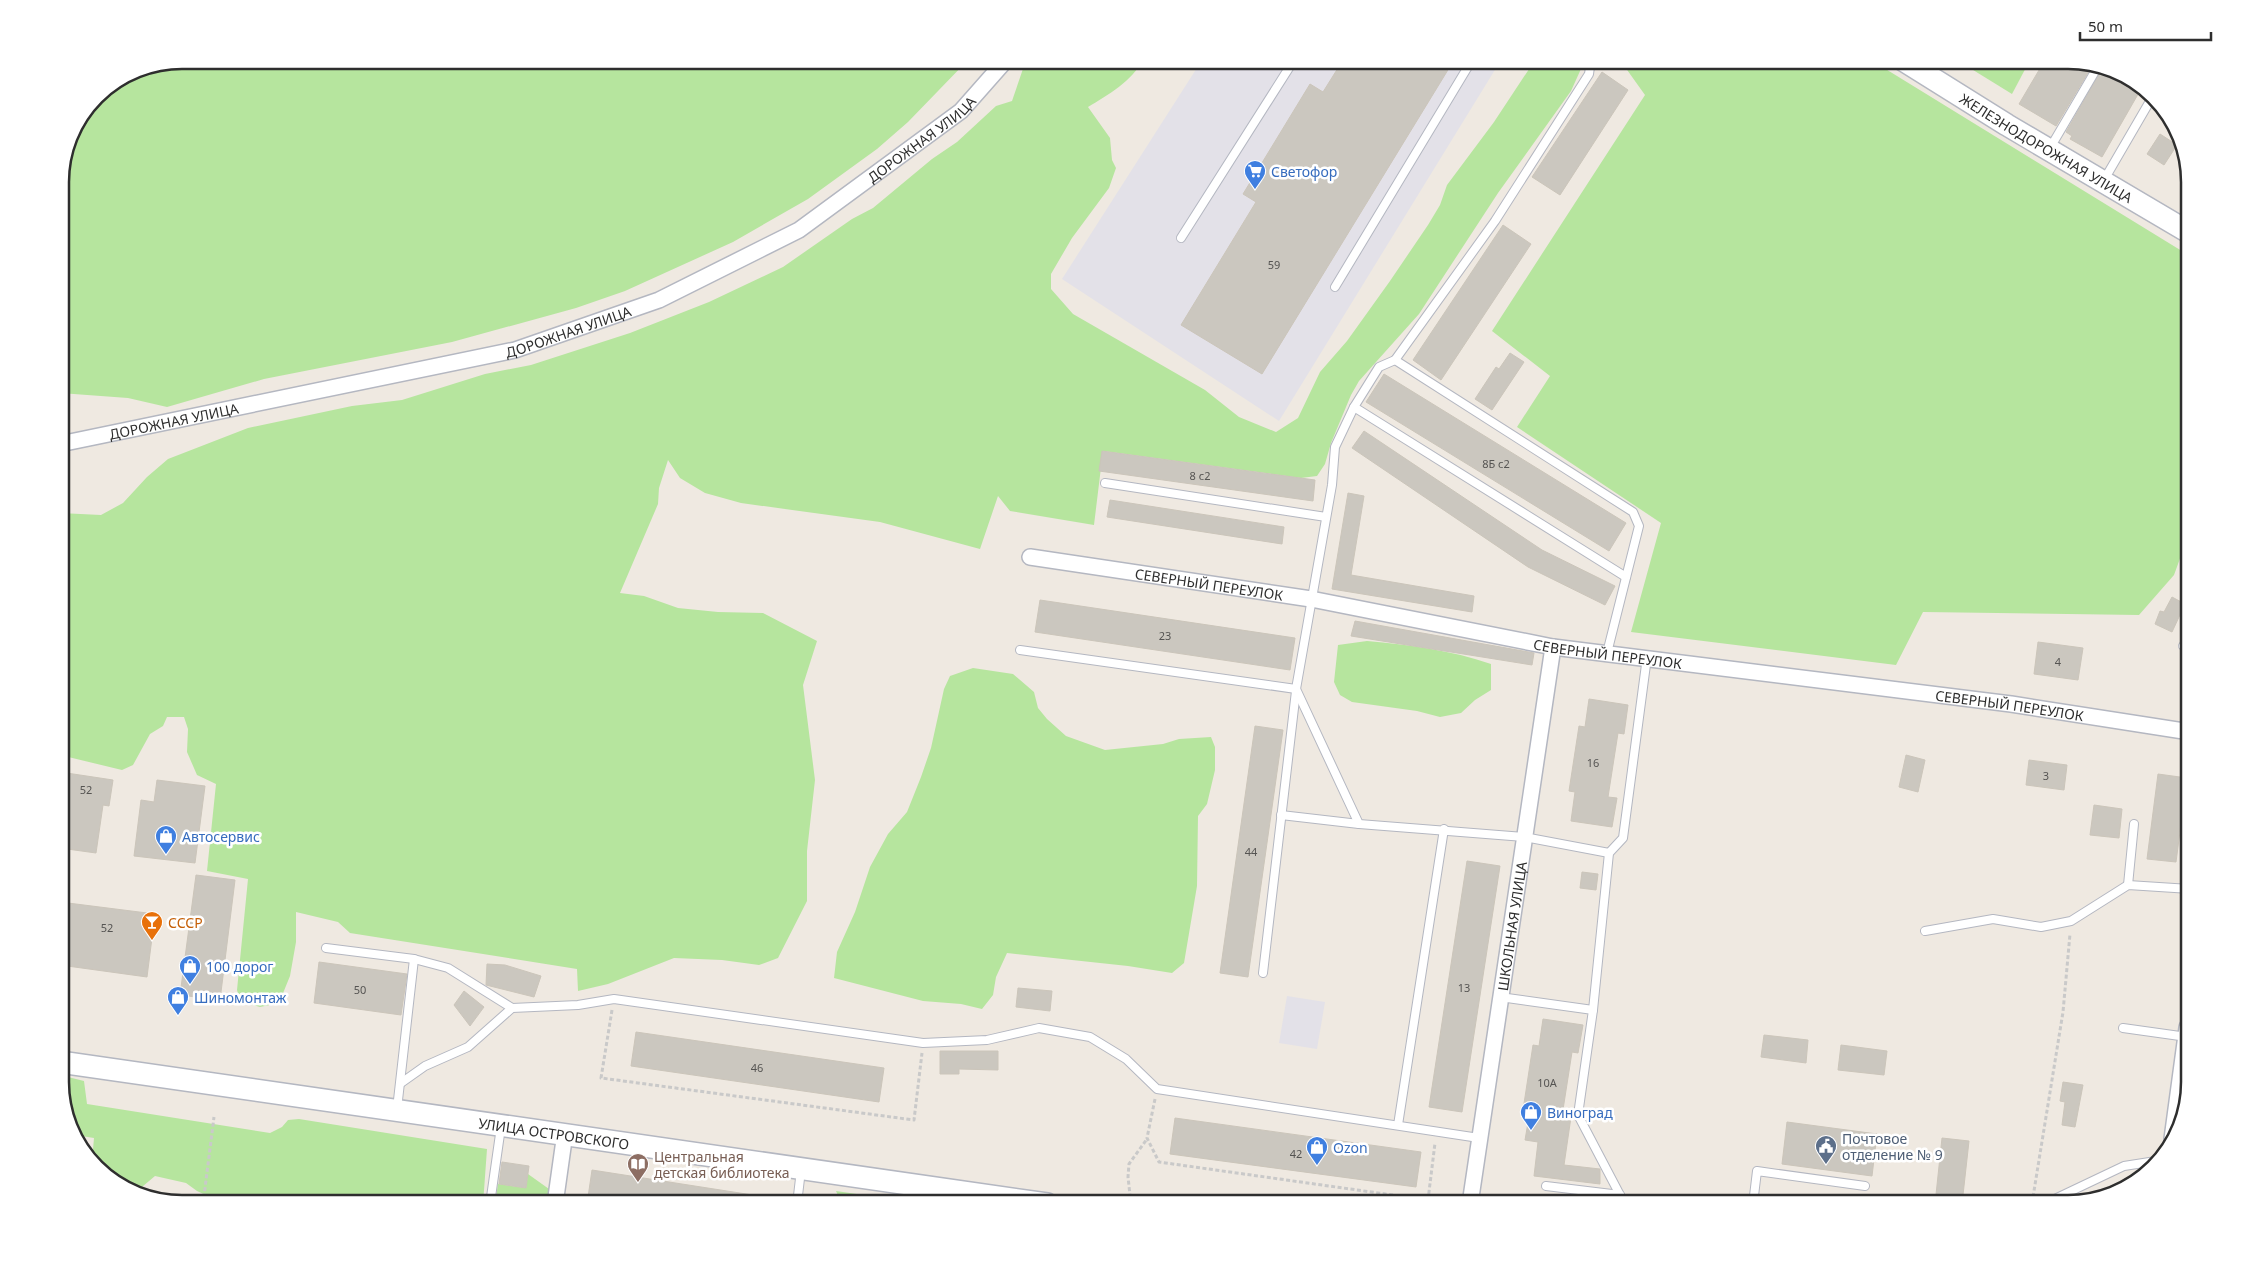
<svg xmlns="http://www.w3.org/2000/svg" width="2250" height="1264" font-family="'Noto Sans',sans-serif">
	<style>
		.industrial { fill: #e3e1e8 }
		.green { fill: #b6e59e }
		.building { fill: #cbc7bf; stroke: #cbc5ba }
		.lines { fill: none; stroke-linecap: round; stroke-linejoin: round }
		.service-casing { stroke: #b4b7c1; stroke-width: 10 }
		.minor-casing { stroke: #b4b7c1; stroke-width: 18 }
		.secondary-casing { stroke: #b4b7c1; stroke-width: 24 }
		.path { stroke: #c9c9c9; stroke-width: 3; stroke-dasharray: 4 2.5; stroke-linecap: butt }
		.service { stroke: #fff; stroke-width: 8 }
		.minor { stroke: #fff; stroke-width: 15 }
		.secondary { stroke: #fff; stroke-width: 21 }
		.labels { text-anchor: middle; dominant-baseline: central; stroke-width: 5; stroke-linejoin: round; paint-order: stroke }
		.number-label { font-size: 11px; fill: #555452 }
		.street-label { font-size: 14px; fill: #2e2e2e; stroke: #fff }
		.shop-label { font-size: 14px; fill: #366cbe; stroke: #fff; text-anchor: start }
		.food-label { font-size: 14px; fill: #c56008; stroke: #fff; text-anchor: start }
		.service-label { font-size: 14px; fill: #4e5e75; stroke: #fff; text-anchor: start }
		.education-label { font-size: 14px; fill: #785e54; stroke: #fff; text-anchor: start }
		.rim { fill: none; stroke: #2e2e2e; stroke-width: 2.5 }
	</style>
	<rect width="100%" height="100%" fill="#efe9e1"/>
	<g class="industrial">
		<path d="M1202 60H1501L1279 421 1062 279Z"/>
		<path d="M1287 996 1325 1002 1317 1049 1279 1043Z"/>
	</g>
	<g class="green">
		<path d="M181 60H968L908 122 877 149 808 199 733 242 625 291 576 308 452 342 264 379 167 407 128 398 60 393V174L69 135 96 95 135 69Z"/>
		<path d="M1026 60H1143C1132 81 1108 95 1088 107L1110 138 1112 160 1116 168 1109 188 1072 238 1051 274V289L1073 314 1205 390 1239 417 1276 432 1298 418 1320 372 1347 341 1390 281 1428 225 1440 205 1447 185 1494 122 1535 60H1585L1571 91 1498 193 1419 314 1359 381 1351 395 1331 443 1325 464 1317 476 1301 478 1103 451 1094 525 1010 511 998 496 980 549 880 522 741 503 705 493 680 478 668 460 659 488 658 504 620 593 644 596 678 608 718 612 763 613 817 641 803 685 815 780 807 851V901L778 958 759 965 722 960 674 958 608 984 578 991 577 969 350 933 338 922 296 912V942L290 976 279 1003 260 1007 240 1001 237 990 248 879 207 871 216 784 197 775 187 752 188 729 184 717H167L163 726 150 734 133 765 122 770 60 755V513L101 515 123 503 147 477 168 459 248 428 352 406 402 400 485 374 531 365 630 333 709 302 783 267 852 219 873 208 932 159 957 142 996 106 1012 101Z"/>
		<path d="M1620 60H1871L2190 256V531L2174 575 2139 615 1923 612 1896 665 1631 632 1661 523 1517 427 1550 376 1492 331 1645 95Z"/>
		<path d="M1967 60H2030L2012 94 1965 65Z"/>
		<path d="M1367 641C1409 645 1451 650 1491 664V690L1475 700 1461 713 1440 717 1417 711 1352 702 1340 695 1334 682 1338 645Z"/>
		<path d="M973 668 1013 674 1034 692 1038 708 1047 719 1066 736 1105 750 1163 744 1179 739 1211 737 1215 747V770L1207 804 1198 816 1197 886 1184 963 1172 973 1128 966 1007 953 996 977 993 995 982 1009 961 1004 923 1001 834 978 837 952 855 912 870 867 888 834 907 812 921 777 931 748 944 689 950 676Z"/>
		<path d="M60 1075 84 1081 87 1104 270 1133 282 1127 288 1120 299 1119 487 1149 483 1204H225L197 1191 186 1183 155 1176 136 1192 121 1188 92 1161 94 1138 75 1135 60 1090Z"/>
		<path d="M528 1174 549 1189 548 1204H495L498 1184 526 1188Z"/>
		<path d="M836 1191 926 1204H842Z"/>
	</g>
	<g class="building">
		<path d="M1343 60H1454L1262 374 1181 325 1256 202 1243 194 1310 84 1323 92Z"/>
		<path d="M2045 60H2069L2092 66 2056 126 2019 104Z"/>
		<path d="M2102 69 2141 89 2102 157 2070 139 2072 136 2066 132Z"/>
		<path d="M1602 72 1628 90 1560 195 1532 177Z"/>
		<path d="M2160 134 2177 145 2164 165 2147 154Z"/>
		<path d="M1503 225 1531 244 1441 380 1413 360Z"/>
		<path d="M1510 353 1524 362 1492 410 1475 399 1496 367 1499 369Z"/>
		<path d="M1384 374 1626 523 1609 551 1366 402Z"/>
		<path d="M1364 431 1542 550 1615 586 1605 605 1528 567 1352 448Z"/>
		<path d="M1102 451 1315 480 1313 501 1099 471Z"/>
		<path d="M1348 493 1364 496 1351 575 1474 596 1472 612 1332 589Z"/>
		<path d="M1110 500 1284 527 1282 544 1107 517Z"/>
		<path d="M2172 597 2185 604 2172 632 2155 624 2160 611 2164 612Z"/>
		<path d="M1040 600 1295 638 1290 670 1035 632Z"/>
		<path d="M1355 621 1534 653 1532 665 1351 636Z"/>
		<path d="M2038 642 2083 648 2078 680 2034 674Z"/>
		<path d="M1589 699 1628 705 1624 734 1618 733 1608 797 1617 798 1612 827 1571 821 1575 792 1569 791 1579 726 1585 727Z"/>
		<path d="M1255 726 1283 730 1248 977 1220 973Z"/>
		<path d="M1906 755 1925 760 1918 792 1899 787Z"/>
		<path d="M2029 760 2067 765 2064 790 2026 785Z"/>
		<path d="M60 772 113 780 109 806 103 805 96 853 60 848Z"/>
		<path d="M2158 774 2187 778 2176 862 2147 859Z"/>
		<path d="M157 780 205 786 195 863 134 856 141 800 154 802Z"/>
		<path d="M2094 805 2122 809 2119 838 2090 835Z"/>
		<path d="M1467 861 1500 866 1462 1112 1429 1107Z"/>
		<path d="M1582 872 1598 874 1596 890 1580 888Z"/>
		<path d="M196 875 235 880 220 1000 180 995Z"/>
		<path d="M60 902 155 914 147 977 60 965Z"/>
		<path d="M319 962 407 974 401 1015 314 1003Z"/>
		<path d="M487 964 505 965 541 976 534 997 486 985Z"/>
		<path d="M1018 988 1052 991 1050 1011 1016 1007Z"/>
		<path d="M464 991 484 1007 470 1026 454 1005Z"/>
		<path d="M1543 1019 1583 1025 1578 1053 1572 1052 1562 1116 1571 1117 1564 1165 1600 1169V1184L1534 1176 1538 1142 1525 1140 1530 1111 1523 1110 1533 1045 1539 1046Z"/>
		<path d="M636 1032 884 1068 879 1102 631 1066Z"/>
		<path d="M1764 1035 1808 1040 1806 1063 1761 1057Z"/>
		<path d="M1841 1045 1887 1051 1884 1075 1838 1070Z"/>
		<path d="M940 1051H998V1070L959 1069V1074H940Z"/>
		<path d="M2063 1082 2083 1085 2075 1127 2062 1125 2065 1102 2060 1101Z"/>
		<path d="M1175 1118 1421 1152 1416 1187 1170 1154Z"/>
		<path d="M1787 1122 1877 1134 1872 1176 1782 1164Z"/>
		<path d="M1942 1138 1969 1141 1962 1204H1935Z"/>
		<path d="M502 1162 529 1166 526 1188 499 1184Z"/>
		<path d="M592 1170 759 1196V1204H587Z"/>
	</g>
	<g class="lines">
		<g class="service-casing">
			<g id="service">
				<path d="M2050 148 2097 68"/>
				<path d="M2104 180 2150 101"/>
				<path d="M1181 238 1294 60"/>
				<path d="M1335 287 1472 60"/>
				<path d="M1395 360 1633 512 1639 526 1607 653"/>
				<path d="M1354 407 1626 577"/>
				<path d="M1105 483 1326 517"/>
				<path d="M2183 646 2190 636"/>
				<path d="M1020 650 1296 689 1332 485 1335 447 1354 407 1379 367 1395 360 1495 221 1589 74 1591 60"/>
				<path d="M1296 689 1359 824 1524 837 1609 853"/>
				<path d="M1281 815 1359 824"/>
				<path d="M2128 885 2134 824"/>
				<path d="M1925 931 1993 919 2041 927 2071 921 2128 885 2190 889"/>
				<path d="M326 948 414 959 448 968 512 1008"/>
				<path d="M1263 973 1296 691"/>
				<path d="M1500 997 1593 1010 1578 1115 1620 1195 1619 1204"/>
				<path d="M1593 1010 1609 853 1623 838 1647 657"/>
				<path d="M2123 1028 2187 1037"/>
				<path d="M401 1083 425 1066 468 1047 512 1008 578 1005 614 999 923 1043 987 1040 1039 1028 1090 1037 1126 1059 1157 1089 1479 1138"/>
				<path d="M397 1109 414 959"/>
				<path d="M1398 1125 1444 829"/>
				<path d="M1546 1186 1620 1195"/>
				<path d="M490 1204 501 1127"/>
				<path d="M797 1204 801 1170"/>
				<path d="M1753 1204 1757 1171 1865 1186"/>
				<path d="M2044 1204 2124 1166 2156 1161"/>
			</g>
		</g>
		<g class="minor-casing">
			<g id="minor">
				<path id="s1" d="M60 444 515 350 659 300 799 230 961 111 1006 60"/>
				<path id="s2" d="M1030 557 1311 599 1553 647 2011 704 2190 732"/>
				<path d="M555 1204 565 1133"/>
				<path id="s3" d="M1470 1204 1553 647"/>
			</g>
		</g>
		<g class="secondary-casing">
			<g id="secondary">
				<path id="s4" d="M1903 60 2007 125 2190 233"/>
				<path id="s5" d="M60 1062 1047 1204"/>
				<path d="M2175 1139 2190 1028"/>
			</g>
		</g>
		<g class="path">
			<path d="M612 1010 601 1078 914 1120 922 1053"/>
			<path d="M1155 1099 1147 1138 1159 1162 1428 1200 1435 1143"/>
			<path d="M157 1194 204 1200"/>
			<path d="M2033 1197 2063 1012 2070 934"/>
			<path d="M203 1204 214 1117"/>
			<path d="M1131 1204 1128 1177 1129 1164 1147 1139"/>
		</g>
		<use href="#service" class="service"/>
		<use href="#minor" class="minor"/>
		<use href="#secondary" class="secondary"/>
	</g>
	<defs>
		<g id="supermarket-pin" transform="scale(1.125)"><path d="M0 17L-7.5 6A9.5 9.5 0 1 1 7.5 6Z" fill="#3f7fe0" stroke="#fff"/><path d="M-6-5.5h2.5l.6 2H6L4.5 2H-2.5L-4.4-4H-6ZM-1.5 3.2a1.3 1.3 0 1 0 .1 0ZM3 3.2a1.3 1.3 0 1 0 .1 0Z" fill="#fff"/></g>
		<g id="shop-pin" transform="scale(1.125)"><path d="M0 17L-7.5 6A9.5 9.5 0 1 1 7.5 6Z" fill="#3f7fe0" stroke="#fff"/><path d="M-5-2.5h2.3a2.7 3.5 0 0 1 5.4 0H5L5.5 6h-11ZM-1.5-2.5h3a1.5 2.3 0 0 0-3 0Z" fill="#fff"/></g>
		<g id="bar-pin" transform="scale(1.125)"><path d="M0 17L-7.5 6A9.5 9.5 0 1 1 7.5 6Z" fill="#e8710a" stroke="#fff"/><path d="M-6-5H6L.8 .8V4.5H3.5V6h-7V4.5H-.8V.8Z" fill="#fff"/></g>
		<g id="civic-pin" transform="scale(1.125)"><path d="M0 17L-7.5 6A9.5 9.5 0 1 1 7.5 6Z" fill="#5c6f8a" stroke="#fff"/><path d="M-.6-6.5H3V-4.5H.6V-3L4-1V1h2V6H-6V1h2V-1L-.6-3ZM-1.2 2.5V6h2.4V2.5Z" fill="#fff"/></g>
		<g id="library-pin" transform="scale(1.125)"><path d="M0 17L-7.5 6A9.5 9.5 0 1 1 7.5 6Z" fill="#8d6e63" stroke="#fff"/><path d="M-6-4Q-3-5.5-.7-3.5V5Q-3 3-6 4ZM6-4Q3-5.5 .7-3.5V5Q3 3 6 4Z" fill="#fff"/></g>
	</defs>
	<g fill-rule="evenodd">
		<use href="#supermarket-pin" x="1255" y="171"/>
		<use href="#shop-pin" x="166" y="836"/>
		<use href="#bar-pin" x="152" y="922"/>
		<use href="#shop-pin" x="190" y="966"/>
		<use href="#shop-pin" x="178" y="997"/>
		<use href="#shop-pin" x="1531" y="1112"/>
		<use href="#civic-pin" x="1826" y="1146"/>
		<use href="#shop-pin" x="1317" y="1147"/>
		<use href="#library-pin" x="638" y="1164"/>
	</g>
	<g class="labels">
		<g class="number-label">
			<text x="1274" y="264">59</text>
			<text x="1496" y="463">8Б с2</text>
			<text x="1200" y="475">8 с2</text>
			<text x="1165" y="635">23</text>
			<text x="2058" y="661">4</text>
			<text x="1593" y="762">16</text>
			<text x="2046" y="775">3</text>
			<text x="86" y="789">52</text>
			<text x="1251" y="851">44</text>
			<text x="107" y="927">52</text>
			<text x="1464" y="987">13</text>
			<text x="360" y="989">50</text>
			<text x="757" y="1067">46</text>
			<text x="1547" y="1082">10А</text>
			<text x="1296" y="1153">42</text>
		</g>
		<g class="street-label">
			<text stroke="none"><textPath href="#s1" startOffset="926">ДОРОЖНАЯ УЛИЦА</textPath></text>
			<text stroke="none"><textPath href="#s4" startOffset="168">ЖЕЛЕЗНОДОРОЖНАЯ УЛИЦА</textPath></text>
			<text stroke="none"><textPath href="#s1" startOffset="521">ДОРОЖНАЯ УЛИЦА</textPath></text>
			<text stroke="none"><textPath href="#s1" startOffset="116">ДОРОЖНАЯ УЛИЦА</textPath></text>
			<text stroke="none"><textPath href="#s2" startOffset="181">СЕВЕРНЫЙ ПЕРЕУЛОК</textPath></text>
			<text stroke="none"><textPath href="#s2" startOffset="586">СЕВЕРНЫЙ ПЕРЕУЛОК</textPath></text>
			<text stroke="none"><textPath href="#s2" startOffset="991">СЕВЕРНЫЙ ПЕРЕУЛОК</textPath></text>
			<text stroke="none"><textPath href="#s3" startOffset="281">ШКОЛЬНАЯ УЛИЦА</textPath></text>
			<text stroke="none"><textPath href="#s5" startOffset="499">УЛИЦА ОСТРОВСКОГО</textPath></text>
		</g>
		<g class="shop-label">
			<text x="1271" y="171">Светофор</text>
			<text x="182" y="836">Автосервис</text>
			<text x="206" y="966">100 дорог</text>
			<text x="194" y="997">Шиномонтаж</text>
			<text x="1547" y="1112">Виноград</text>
			<text x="1333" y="1147">Ozon</text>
		</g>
		<g class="food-label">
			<text x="168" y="922">СССР</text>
		</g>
		<g class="service-label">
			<text x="1842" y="1138">Почтовое<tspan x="1842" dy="16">отделение № 9</tspan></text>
		</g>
		<g class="education-label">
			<text x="654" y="1156">Центральная<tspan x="654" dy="16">детская библиотека</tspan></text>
		</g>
	</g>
	<path d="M0 0H2250V1264H0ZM182 69H2068A113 113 0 0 1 2181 182V1082A113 113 0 0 1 2068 1195H182A113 113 0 0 1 69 1082V182A113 113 0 0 1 182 69Z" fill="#fff" fill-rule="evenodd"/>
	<path class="rim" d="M182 69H2068A113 113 0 0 1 2181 182V1082A113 113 0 0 1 2068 1195H182A113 113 0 0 1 69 1082V182A113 113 0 0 1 182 69Z"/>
	<path d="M2080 32v8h131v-8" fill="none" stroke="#2e2e2e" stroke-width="2.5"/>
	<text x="2088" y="32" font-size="15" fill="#2e2e2e" stroke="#ffffff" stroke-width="4" paint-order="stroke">50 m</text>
</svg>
